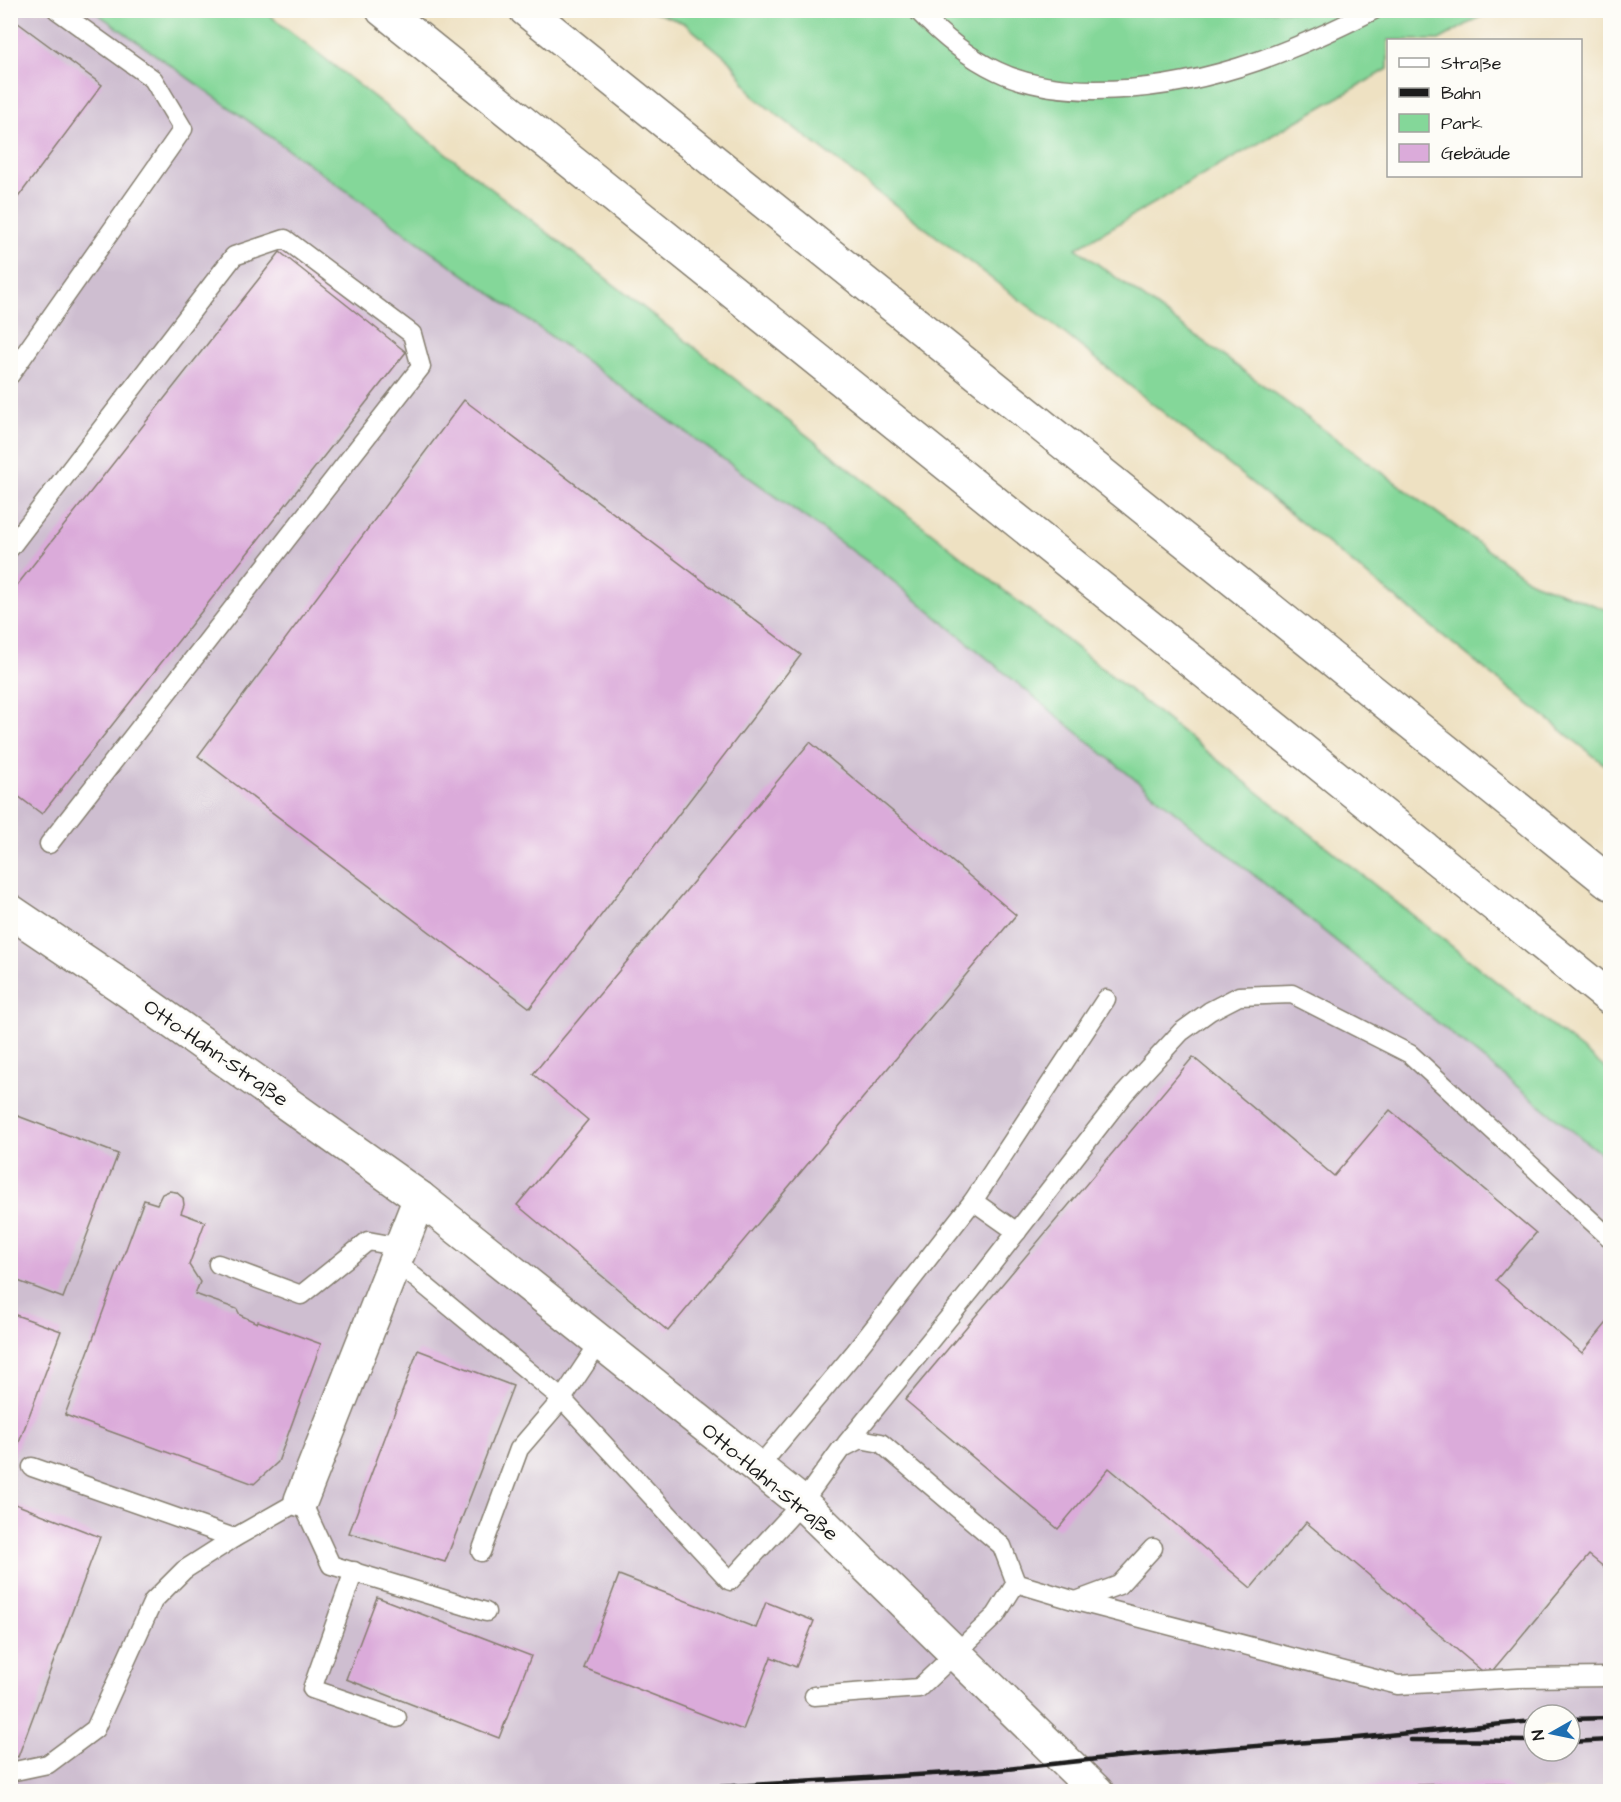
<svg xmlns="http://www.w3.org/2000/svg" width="1621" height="1802" font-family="'Architects Daughter',sans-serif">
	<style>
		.industrial { fill: #cebed0; fill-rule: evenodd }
		.green { fill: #84d799; stroke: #507a5a; stroke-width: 1.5 }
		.building { fill: #dbabda }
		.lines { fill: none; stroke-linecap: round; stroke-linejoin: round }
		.service-casing { stroke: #857e6f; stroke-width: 21 }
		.minor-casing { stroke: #857e6f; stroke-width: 36 }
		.motorway-casing { stroke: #857e6f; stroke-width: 36 }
		.service { stroke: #fff; stroke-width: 18 }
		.minor { stroke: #fff; stroke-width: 33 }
		.motorway { stroke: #fff; stroke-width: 33 }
		.rail { stroke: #1c1c1c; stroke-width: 4.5 }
		.labels { text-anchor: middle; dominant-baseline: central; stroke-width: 6; stroke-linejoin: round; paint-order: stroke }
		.street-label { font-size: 21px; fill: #1c1c1c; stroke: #fdfcf7 }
	</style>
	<rect width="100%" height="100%" fill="#fdfcf7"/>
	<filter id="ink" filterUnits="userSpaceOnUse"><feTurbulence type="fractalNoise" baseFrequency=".0167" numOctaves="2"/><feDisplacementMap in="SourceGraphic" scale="12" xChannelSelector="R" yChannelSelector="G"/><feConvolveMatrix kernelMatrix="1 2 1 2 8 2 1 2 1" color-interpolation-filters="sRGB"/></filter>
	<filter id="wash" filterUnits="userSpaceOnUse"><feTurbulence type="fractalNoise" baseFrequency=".008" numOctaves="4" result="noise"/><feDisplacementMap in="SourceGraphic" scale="24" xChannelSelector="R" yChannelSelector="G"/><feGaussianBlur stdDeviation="1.35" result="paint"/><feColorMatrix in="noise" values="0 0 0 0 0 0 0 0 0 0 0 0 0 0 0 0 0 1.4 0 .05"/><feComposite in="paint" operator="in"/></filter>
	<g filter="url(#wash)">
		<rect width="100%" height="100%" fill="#eee1c2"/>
		<path class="industrial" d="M94 10 882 572 1112 761 1610 1161V1791L11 1792 10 11ZM1534 1715H1570V1751H1534Z"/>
		<g class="green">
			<path d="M94 11H264L942 541 1610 1072V1161L1112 761 882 572Z"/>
			<path d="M651 11H1491L1439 40H1388V69L1076 248 1530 581 1610 611V769L1045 318 1005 289 754 97 732 63 684 23Z"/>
		</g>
		<g id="blocks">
			<g class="building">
				<path d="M10 17 102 85 10 208Z"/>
				<path d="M280 252 406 352 42 814 10 790V594Z"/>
				<path d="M464 400 801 655 530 1008 198 756Z"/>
				<path d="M810 742 1016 915 668 1331 517 1205 588 1120 533 1074Z"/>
				<path d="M1193 1057 1334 1176 1390 1110 1536 1233 1496 1280 1582 1353 1610 1319V1572L1589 1555 1488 1676 1306 1522 1251 1588 1109 1468 1058 1529 905 1400Z"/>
				<path d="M10 1113 118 1154 63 1298 10 1278Z"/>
				<path d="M169 1191 176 1192 183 1198 184 1205 181 1213 205 1222 189 1265 200 1282 195 1294 237 1309 240 1315 257 1323 258 1321 321 1344 278 1462 254 1484 65 1415 144 1200 157 1204 162 1194Z"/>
				<path d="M10 1313 61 1331 11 1464H10Z"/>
				<path d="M418 1350 513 1386 445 1562 349 1533Z"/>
				<path d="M10 1502 100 1537 18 1757 10 1754Z"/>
				<path d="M619 1575 756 1628 766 1602 814 1621 796 1667 771 1657 743 1730 584 1668Z"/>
				<path d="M377 1597 531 1656 499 1738 346 1679Z"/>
				<path d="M1503 1783 1516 1792H1224L1226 1789Z"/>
			</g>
		</g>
	</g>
	<g filter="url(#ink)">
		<use href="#blocks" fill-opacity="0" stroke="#857e6f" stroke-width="1.5"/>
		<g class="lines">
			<g class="service-casing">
				<g id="service">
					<path d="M917 10C940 34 967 57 997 71 1028 86 1061 90 1095 90 1197 90 1284 56 1374 10"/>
					<path d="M10 375 183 129 153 79 57 10"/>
					<path d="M10 548 234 256 285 239 412 334 421 367 49 844"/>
					<path d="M973 1201 1017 1232"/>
					<path d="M395 1261 562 1399 730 1581 802 1503 841 1449 860 1439 881 1443 1002 1546 1016 1583 996 1615 919 1688 814 1696"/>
					<path d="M218 1264 301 1295 368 1241 401 1247"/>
					<path d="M846 1444 977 1283 1124 1094 1181 1032 1210 1011 1239 996 1292 994 1410 1054 1610 1238"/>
					<path d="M32 1467 234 1538"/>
					<path d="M758 1468 855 1352 973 1201 1106 999"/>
					<path d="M481 1552 519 1449 562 1399 600 1342"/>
					<path d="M354 1571 312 1689 397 1718"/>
					<path d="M1016 1583 1076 1601 1119 1585 1153 1548"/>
					<path d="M1076 1601 1398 1685 1519 1678 1610 1677"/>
					<path d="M10 1772 48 1764 95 1729 153 1601 184 1570 234 1538 301 1500 331 1565 486 1612"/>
				</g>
			</g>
			<g class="minor-casing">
				<g id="minor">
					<path d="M10 911 130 992 420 1198 802 1503 1097 1792"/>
					<path d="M301 1500 420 1198"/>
				</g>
			</g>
			<g class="motorway-casing">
				<g id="motorway">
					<path d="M383 10 1610 998"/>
					<path d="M526 10 1610 883"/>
				</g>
			</g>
			<use href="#service" class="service"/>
			<use href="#minor" class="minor"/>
			<use href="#motorway" class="motorway"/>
			<g class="rail">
				<path d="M1570 1719 1610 1718"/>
				<path d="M1411 1740 1534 1741"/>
				<path d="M1570 1742 1610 1740"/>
				<path d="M636 1792 998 1770 1115 1757 1347 1739 1534 1721"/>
			</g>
		</g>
	</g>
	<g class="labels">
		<g class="street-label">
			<text transform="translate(216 1053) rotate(35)">Otto-Hahn-Straße</text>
			<text transform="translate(770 1482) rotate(40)">Otto-Hahn-Straße</text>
		</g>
	</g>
	<rect width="1621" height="1802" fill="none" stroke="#fdfcf7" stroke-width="36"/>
	<rect x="1387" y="39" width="195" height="138" fill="#fdfcf7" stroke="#a3a29f" stroke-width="1.5"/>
	<rect x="1399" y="58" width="30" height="9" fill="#ffffff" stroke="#a3a29f" stroke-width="1.5"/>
	<text x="1441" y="69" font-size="18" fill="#1c1c1c">Straße</text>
	<rect x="1399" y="88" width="30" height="9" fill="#1c1c1c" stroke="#a3a29f" stroke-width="1.5"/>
	<text x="1441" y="99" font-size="18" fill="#1c1c1c">Bahn</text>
	<rect x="1399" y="114" width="30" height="18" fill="#84d799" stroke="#a3a29f" stroke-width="1.5"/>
	<text x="1441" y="129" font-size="18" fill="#1c1c1c">Park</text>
	<rect x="1399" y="144" width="30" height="18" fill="#dbabda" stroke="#a3a29f" stroke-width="1.5"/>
	<text x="1441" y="159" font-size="18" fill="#1c1c1c">Gebäude</text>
	<g transform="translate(1552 1733) rotate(261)"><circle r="28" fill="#fdfcf7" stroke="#a3a29f" stroke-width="1.5"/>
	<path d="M0-4.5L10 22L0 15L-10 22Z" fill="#1f6fb2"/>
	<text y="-9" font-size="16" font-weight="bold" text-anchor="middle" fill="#1c1c1c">N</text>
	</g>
</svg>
